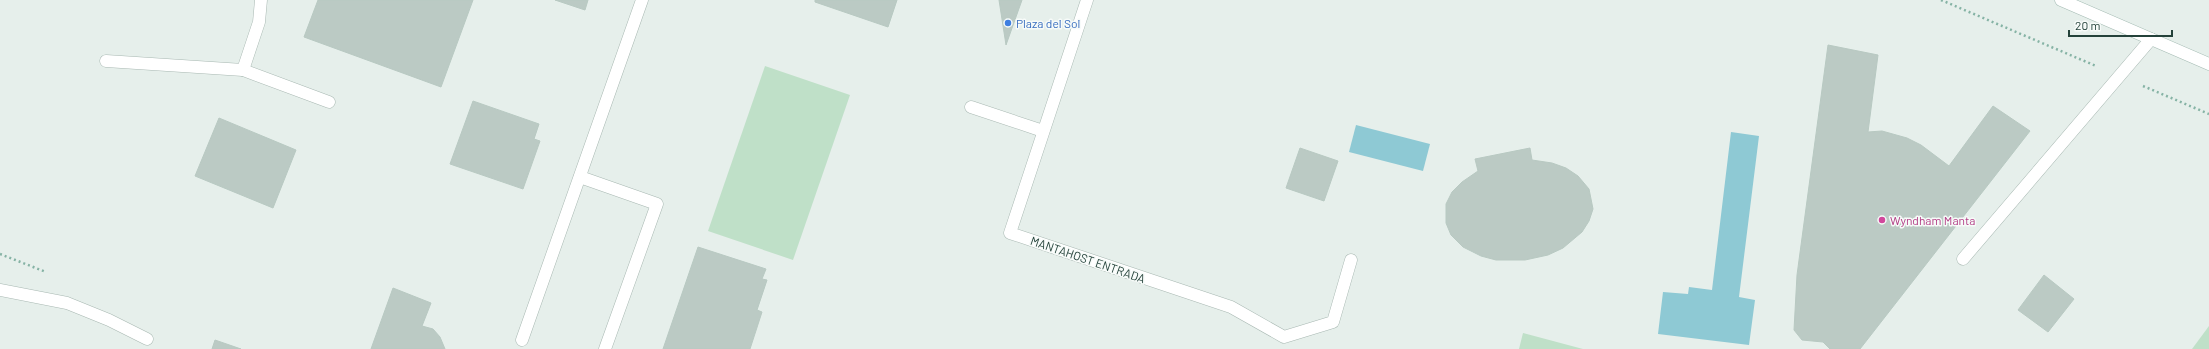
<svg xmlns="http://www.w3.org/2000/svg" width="2209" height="349" font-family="Barlow,sans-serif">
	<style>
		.green { fill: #bfe0c8 }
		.water { fill: #8ec9d4 }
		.building { fill: #bbcac4; stroke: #b8c9c2 }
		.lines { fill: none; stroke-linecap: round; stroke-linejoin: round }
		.lane-casing { stroke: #a8b8b2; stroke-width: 13 }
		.street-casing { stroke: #a8b8b2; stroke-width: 13 }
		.secondary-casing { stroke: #a4bbb3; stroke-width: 13 }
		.path { stroke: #86b3a5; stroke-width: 2.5; stroke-dasharray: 2 3; stroke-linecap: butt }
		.lane { stroke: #fff; stroke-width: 12 }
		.street { stroke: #fff; stroke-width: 12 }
		.secondary { stroke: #fff; stroke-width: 12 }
		.shop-dot { fill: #3f7fe0; stroke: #f7fbf9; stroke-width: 1.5 }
		.hotel-dot { fill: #d1479c; stroke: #f7fbf9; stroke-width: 1.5 }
		.labels { text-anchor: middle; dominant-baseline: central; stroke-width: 3; stroke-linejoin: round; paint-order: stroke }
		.shop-label { font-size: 12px; fill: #366cbe; stroke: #f7fbf9; text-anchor: start }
		.hotel-label { font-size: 12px; fill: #b23c85; stroke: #f7fbf9; text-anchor: start }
		.street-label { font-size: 12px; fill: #24423a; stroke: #f7fbf9 }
	</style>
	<rect width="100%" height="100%" fill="#e6efeb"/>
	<g class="green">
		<path d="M765 66 850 95 793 260 708 231Z"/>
		<path d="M2209 326V349H2192Z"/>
		<path d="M1523 333 1583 349H1519Z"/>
	</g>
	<g class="water">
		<path d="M1356 125 1430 144 1423 171 1349 152Z"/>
		<path d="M1731 132 1759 136 1739 297 1755 300 1749 345 1658 334 1663 292 1688 294 1689 287 1712 290Z"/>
	</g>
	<g class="building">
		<path d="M318 0H473L441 87 304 37Z"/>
		<path d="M555 0H588L585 10Z"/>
		<path d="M815 0H897L888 27 815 2Z"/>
		<path d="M999 0H1022L1006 45Z"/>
		<path d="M1828 45 1878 55 1868 132 1882 131 1907 138 1921 145 1949 166 1993 106 2030 131 1860 349H1830L1823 342 1802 340 1794 330 1797 275Z"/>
		<path d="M473 101 539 124 534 139 540 141 523 189 450 164Z"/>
		<path d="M219 118 296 150 273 208 195 176Z"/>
		<path d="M1300 148 1338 161 1324 201 1286 188Z"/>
		<path d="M1530 148 1532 160 1552 163 1566 168 1578 176 1589 189 1593 209 1589 221 1582 232 1563 248 1548 255 1525 260H1496L1481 256 1463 247 1451 235 1446 223V204L1452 192 1462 182 1478 171 1475 159Z"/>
		<path d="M698 247 766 269 762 279 767 280 757 310 762 312 750 349H663Z"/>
		<path d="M2044 275 2074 299 2048 332 2018 310Z"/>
		<path d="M393 288 431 303 422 326 433 329 440 337 445 349H371Z"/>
		<path d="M215 340 241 349H212Z"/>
	</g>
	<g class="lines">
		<g class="lane-casing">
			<g id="lane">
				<path d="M1087 0 1010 233 1231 307 1284 337 1333 322 1351 260"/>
				<path d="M971 107 1043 131"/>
				<path d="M580 177 657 204 605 349"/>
				<path d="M1963 259 2151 39"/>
				<path d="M522 340 642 0"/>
			</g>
		</g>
		<g class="street-casing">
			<g id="street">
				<path d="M106 61 243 70 329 102"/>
				<path d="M243 70 259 22 261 0"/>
				<path d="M0 290 67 303 109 320 147 339"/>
			</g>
		</g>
		<g class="secondary-casing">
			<path id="secondary" d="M2061 0 2209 64"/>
		</g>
		<g class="path">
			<path d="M1941 0 2096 66"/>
			<path d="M2143 86 2209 114"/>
			<path d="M0 254 46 272"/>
		</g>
		<use href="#lane" class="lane"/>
		<use href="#street" class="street"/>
		<use href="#secondary" class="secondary"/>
	</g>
	<circle class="shop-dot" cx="1008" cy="23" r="4"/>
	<circle class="hotel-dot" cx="1882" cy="220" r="4"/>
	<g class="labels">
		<g class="shop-label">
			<text x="1016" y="23">Plaza del Sol</text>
		</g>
		<g class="hotel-label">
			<text x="1890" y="220">Wyndham Manta</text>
		</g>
		<g class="street-label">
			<text transform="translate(1088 259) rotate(19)">MANTAHOST ENTRADA</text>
		</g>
	</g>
	<path d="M2069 30v6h103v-6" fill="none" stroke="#24423a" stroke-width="2"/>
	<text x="2075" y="30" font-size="12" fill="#24423a" stroke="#f7fbf9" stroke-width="3" paint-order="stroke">20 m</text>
</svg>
